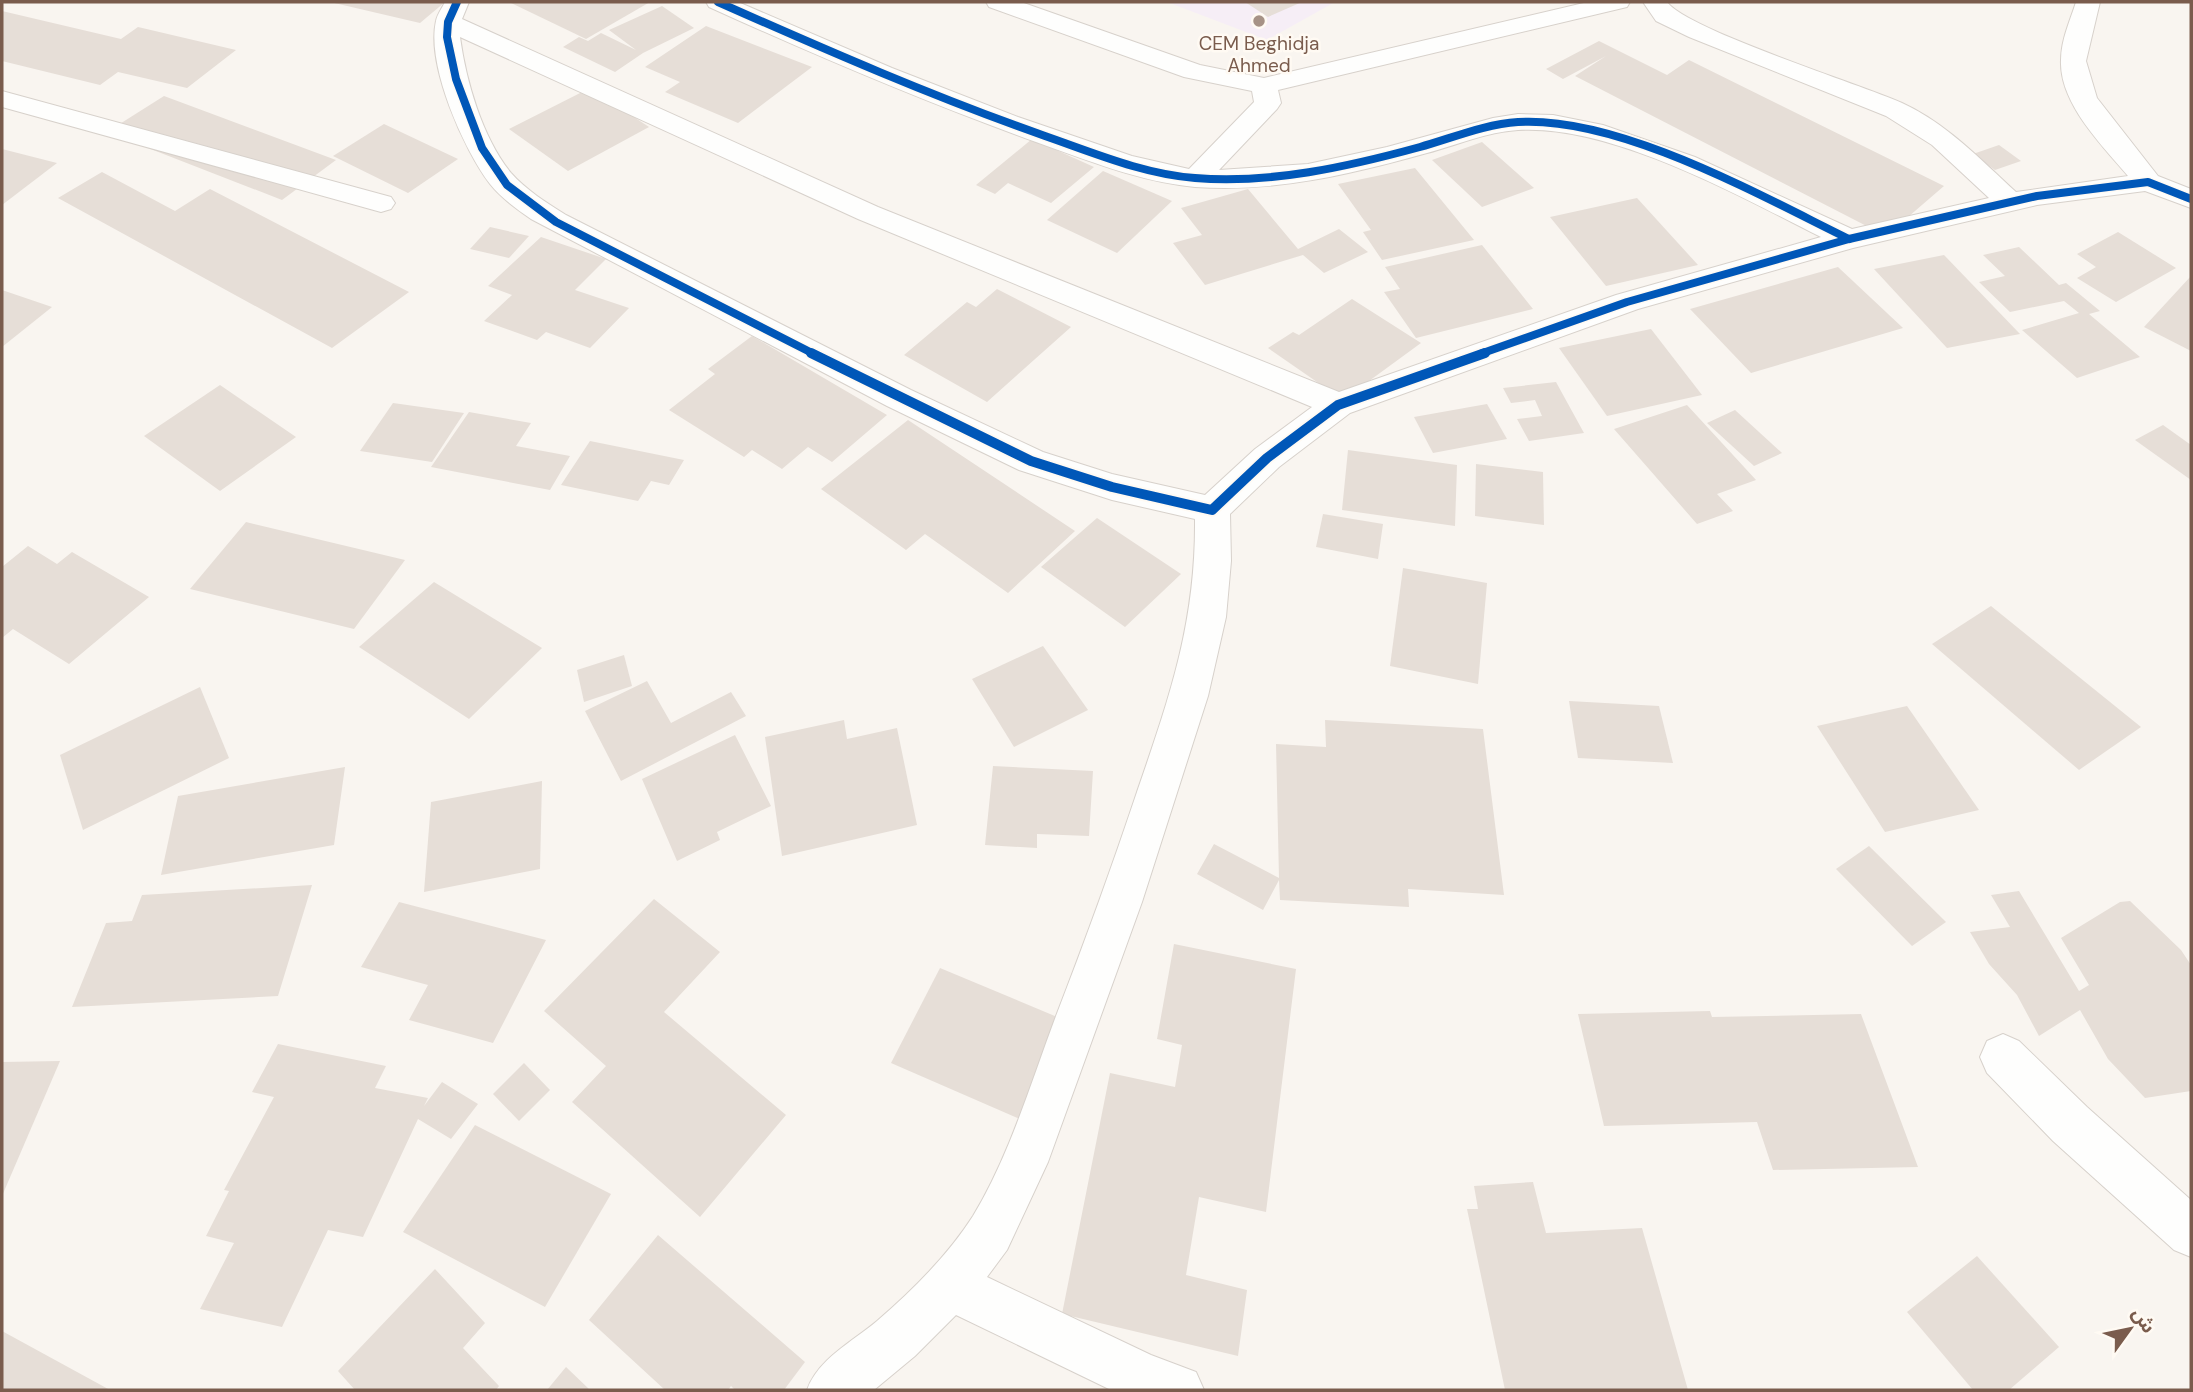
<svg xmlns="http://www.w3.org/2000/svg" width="2193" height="1392" font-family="'DM Sans','Noto Sans Arabic',sans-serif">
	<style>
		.education { fill: #f6eef6 }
		.building { fill: #e6ded7 }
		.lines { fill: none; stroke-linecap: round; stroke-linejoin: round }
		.street-casing { stroke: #d7d1cb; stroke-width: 2 }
		.street { fill: #fefefd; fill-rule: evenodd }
		.cycleway-far1-casing { stroke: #fffaf3; stroke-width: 11 }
		.cycleway-casing { stroke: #fffaf3; stroke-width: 14 }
		.cycleway-far1 { stroke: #0057b8; stroke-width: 8 }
		.cycleway { stroke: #0057b8; stroke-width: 10 }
		.poi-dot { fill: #a69286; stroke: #fffaf3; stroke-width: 2.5 }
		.labels { text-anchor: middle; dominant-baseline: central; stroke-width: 5; stroke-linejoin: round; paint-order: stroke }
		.far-poi-label { font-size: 19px; fill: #7a5c4d; stroke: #fffaf3 }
	</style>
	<rect width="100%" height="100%" fill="#f9f5f0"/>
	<path class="education" d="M1167 2H1335L1267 40Z"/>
	<g class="building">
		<path d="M330 2H445L420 23Z"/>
		<path d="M509 2H650L586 39Z"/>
		<path d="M1245 2H1302L1268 17Z"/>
		<path d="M662 6 694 28 643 53 615 72 563 47 579 37 588 41 601 33 636 50 609 30Z"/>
		<path d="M2 11 121 39 138 27 236 50 187 88 118 72 100 85 2 61Z"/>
		<path d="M706 26 812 67 738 123 665 92 680 82 645 67Z"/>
		<path d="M1599 41 1667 75 1689 60 1944 186 1886 236 1575 76 1606 56 1563 79 1546 69Z"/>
		<path d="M590 88 649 127 568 171 509 129Z"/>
		<path d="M164 96 336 160 282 200 107 132Z"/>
		<path d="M384 124 458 159 408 193 333 156Z"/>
		<path d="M1032 139 1094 167 1051 203 1008 183 995 194 976 185Z"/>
		<path d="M1482 142 1534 188 1482 207 1432 160Z"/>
		<path d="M1999 145 2021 161 1995 170 1973 154Z"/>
		<path d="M2 149 57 163 2 205Z"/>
		<path d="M1415 168 1474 240 1382 260 1363 232 1371 230 1338 184Z"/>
		<path d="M1103 171 1172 201 1117 253 1047 220Z"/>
		<path d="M102 172 175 211 210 189 409 292 332 348 58 198Z"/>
		<path d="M1248 189 1298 249 1339 229 1368 252 1324 273 1303 255 1205 285 1173 243 1202 235 1181 208Z"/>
		<path d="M1637 198 1698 265 1606 286 1550 217Z"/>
		<path d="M490 227 529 236 509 258 470 249Z"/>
		<path d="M2118 232 2176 268 2116 302 2077 278 2096 267 2077 254Z"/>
		<path d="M541 237 606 259 575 290 629 308 590 348 546 332 537 340 484 321 512 295 488 286Z"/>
		<path d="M1482 245 1533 309 1416 338 1384 292 1400 289 1385 267Z"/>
		<path d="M2019 247 2059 285 2066 283 2100 311 2089 314 2140 357 2077 378 2022 330 2079 313 2064 301 2010 312 1979 282 2005 276 1983 255Z"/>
		<path d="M1944 255 2020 334 1947 348 1874 269Z"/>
		<path d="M1838 267 1903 328 1751 373 1690 309Z"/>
		<path d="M2191 276V351L2144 327Z"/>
		<path d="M997 289 1071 327 987 402 904 355 967 302 976 307Z"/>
		<path d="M2 290 52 307 2 347Z"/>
		<path d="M1352 299 1421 343 1343 400 1268 348 1293 332 1299 335Z"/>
		<path d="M1651 329 1702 395 1607 416 1559 348Z"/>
		<path d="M752 336 887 415 832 462 808 447 782 469 752 450 744 457 669 410 715 374 708 369Z"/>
		<path d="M1556 382 1584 433 1529 441 1517 419 1542 416 1535 400 1511 403 1503 388Z"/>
		<path d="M220 385 296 437 220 491 144 436Z"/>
		<path d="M393 403 464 413 432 462 360 451Z"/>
		<path d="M1487 404 1507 439 1433 453 1414 417Z"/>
		<path d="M1687 405 1756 480 1717 494 1733 511 1697 524 1614 429Z"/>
		<path d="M1735 410 1782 453 1754 466 1707 423Z"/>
		<path d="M469 412 531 423 516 446 570 456 550 490 431 467Z"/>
		<path d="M908 420 1075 531 1008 593 925 534 906 550 821 489Z"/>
		<path d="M2163 425 2191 445V480L2135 440Z"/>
		<path d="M590 441 684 460 669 485 651 481 638 501 561 485Z"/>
		<path d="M1348 450 1457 465 1455 526 1342 510Z"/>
		<path d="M1476 464 1543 472 1544 525 1475 516Z"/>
		<path d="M1323 514 1383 524 1378 559 1316 547Z"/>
		<path d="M1097 518 1181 574 1125 627 1041 567Z"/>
		<path d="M246 522 405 560 354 629 190 589Z"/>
		<path d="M28 546 57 564 72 552 149 597 69 664 13 629 2 638V567Z"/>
		<path d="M1403 568 1487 583 1478 684 1390 666Z"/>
		<path d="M434 582 542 648 469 719 359 647Z"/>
		<path d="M1991 606 2141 727 2079 770 1932 644Z"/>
		<path d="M1043 646 1088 710 1014 747 972 679Z"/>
		<path d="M624 655 632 686 584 702 577 670Z"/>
		<path d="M647 681 671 723 731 692 746 716 621 781 585 711Z"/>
		<path d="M200 687 229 758 83 830 60 755Z"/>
		<path d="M1569 701 1659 706 1673 763 1578 758Z"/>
		<path d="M1907 706 1979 810 1885 832 1817 726Z"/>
		<path d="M844 720 847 739 897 728 917 825 782 856 765 737Z"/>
		<path d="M1325 720 1483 729 1504 895 1408 889 1409 907 1280 900 1279 880 1263 910 1197 874 1214 844 1279 878 1276 744 1326 747Z"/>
		<path d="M735 735 771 806 717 832 720 840 677 861 642 779Z"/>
		<path d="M993 766 1093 771 1089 836 1037 834V848L985 845Z"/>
		<path d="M345 767 334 845 161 875 178 796Z"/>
		<path d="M542 781 540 869 424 892 431 802Z"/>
		<path d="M1869 846 1946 922 1912 946 1836 869Z"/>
		<path d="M312 885 278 996 72 1007 106 923 132 921 142 895Z"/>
		<path d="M2019 891 2079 991 2089 985 2061 938 2120 902 2130 901 2181 950 2191 965V1091L2145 1098 2108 1059 2080 1010 2039 1036 2017 995 1989 964 1970 932 2010 927 1991 895Z"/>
		<path d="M654 899 720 952 664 1012 786 1115 700 1217 572 1102 606 1066 544 1011Z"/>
		<path d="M399 902 546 940 493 1043 409 1020 428 985 361 967Z"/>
		<path d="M1174 944 1296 969 1266 1212 1199 1197 1186 1275 1247 1290 1238 1356 1062 1314 1110 1073 1175 1087 1182 1045 1157 1039Z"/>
		<path d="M940 968 1062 1019 1020 1119 891 1063Z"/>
		<path d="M1710 1011 1712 1017 1861 1014 1918 1167 1773 1170 1757 1122 1604 1126 1578 1014Z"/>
		<path d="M278 1044 386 1066 375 1088 428 1098 424 1106 442 1082 478 1104 451 1139 418 1119 363 1237 328 1230 282 1327 200 1309 234 1243 206 1236 229 1191 224 1190 274 1097 252 1092Z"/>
		<path d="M60 1061 2 1196V1062Z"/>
		<path d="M524 1063 550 1090 519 1121 493 1094Z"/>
		<path d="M475 1125 611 1194 545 1307 403 1232Z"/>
		<path d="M1533 1182 1546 1233 1642 1228 1688 1390H1505L1467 1209H1478L1474 1186Z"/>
		<path d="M658 1235 805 1362 784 1390H735L731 1386 728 1390H665L589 1320Z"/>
		<path d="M1977 1256 2059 1347 2009 1390H1973L1907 1312Z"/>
		<path d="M435 1269 485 1323 463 1348 499 1386 496 1390H355L338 1371Z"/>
		<path d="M2 1331 110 1390H2Z"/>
		<path d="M566 1367 590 1390H547Z"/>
	</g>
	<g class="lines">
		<g class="street-casing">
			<g id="street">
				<path d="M445 2H469L462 19 878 207 1339 392 1616 295 1821 237C1739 196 1611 124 1518 130 1487 132 1457 145 1427 153 1352 174 1273 193 1195 187 1140 182 1087 160 1036 142 925 102 817 56 709 7L706 2H738L892 68 1018 117 1132 156 1189 169 1254 102 1252 91 1184 77 989 7 986 2H1021L1200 65 1264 78 1588 2H1630L1627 7 1278 90 1281 103 1277 109 1219 170 1308 164 1387 147 1493 118 1518 114 1553 115 1603 125 1695 157 1852 229 1989 198 1932 145 1886 116 1689 37 1656 21 1643 2H1667C1688 30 1859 84 1902 103 1946 123 1981 160 2016 192L2128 176C2102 145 2059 103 2061 60 2061 40 2070 21 2076 2H2100L2086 61 2097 98 2158 176 2191 189V208L2145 191 2037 205 1853 248 1638 309 1350 413 1279 467 1230 514 1231 561 1226 617 1208 696 1142 902 1048 1162 1007 1250 987 1277 1151 1355 1196 1372 1204 1390H1111L956 1315 915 1356 874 1390H807C818 1359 852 1342 877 1321 912 1291 948 1255 973 1216 1010 1155 1031 1082 1056 1016 1085 941 1112 867 1137 792 1170 696 1196 622 1195 519L1112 500 1019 470 887 406 531 219C517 209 501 198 490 184 464 150 426 65 436 21 437 15 442 8 445 2ZM460 37 858 219 1312 407 1255 449 1205 495 1112 474 1043 452 911 390 566 215C547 203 526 190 511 173 482 137 466 81 460 37Z"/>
				<path d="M2 91 391 197 395 203 391 209 381 212 2 107Z"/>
				<path d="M2003 1034 2019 1041 2087 1107 2191 1200V1257L2174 1250 2053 1141 1987 1073 1980 1057 1987 1041Z"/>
			</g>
		</g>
		<use href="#street" class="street"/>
		<g class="cycleway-far1-casing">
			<g id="cycleway-far1">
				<path d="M457 2 448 22 447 37 456 79 482 148 507 185 556 222 814 354"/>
				<path d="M718 2C826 50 934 97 1045 136 1094 153 1143 174 1195 178 1271 184 1347 167 1420 147 1452 138 1485 124 1518 122 1619 116 1759 195 1849 239"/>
				<path d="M1480 354 1627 302 1849 239 2037 196 2148 182 2191 199"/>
			</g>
		</g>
		<g class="cycleway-casing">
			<path id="cycleway" d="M811 353 1031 461 1112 487 1212 510 1267 458 1338 405 1485 353"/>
		</g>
		<use href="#cycleway-far1" class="cycleway-far1"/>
		<use href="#cycleway" class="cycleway"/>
	</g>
	<circle class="poi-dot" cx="1259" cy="21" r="7"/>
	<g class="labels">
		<g class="far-poi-label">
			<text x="1259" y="43">CEM Beghidja<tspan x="1259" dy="22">Ahmed</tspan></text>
		</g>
	</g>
	<rect width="2193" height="1392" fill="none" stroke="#7a5c4d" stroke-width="7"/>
	<g transform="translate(2130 1329) rotate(57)" stroke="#fffaf3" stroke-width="5" paint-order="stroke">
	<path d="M0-5L12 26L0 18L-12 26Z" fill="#7a5c4d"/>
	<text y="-10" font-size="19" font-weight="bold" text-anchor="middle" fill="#7a5c4d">ش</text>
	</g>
</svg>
